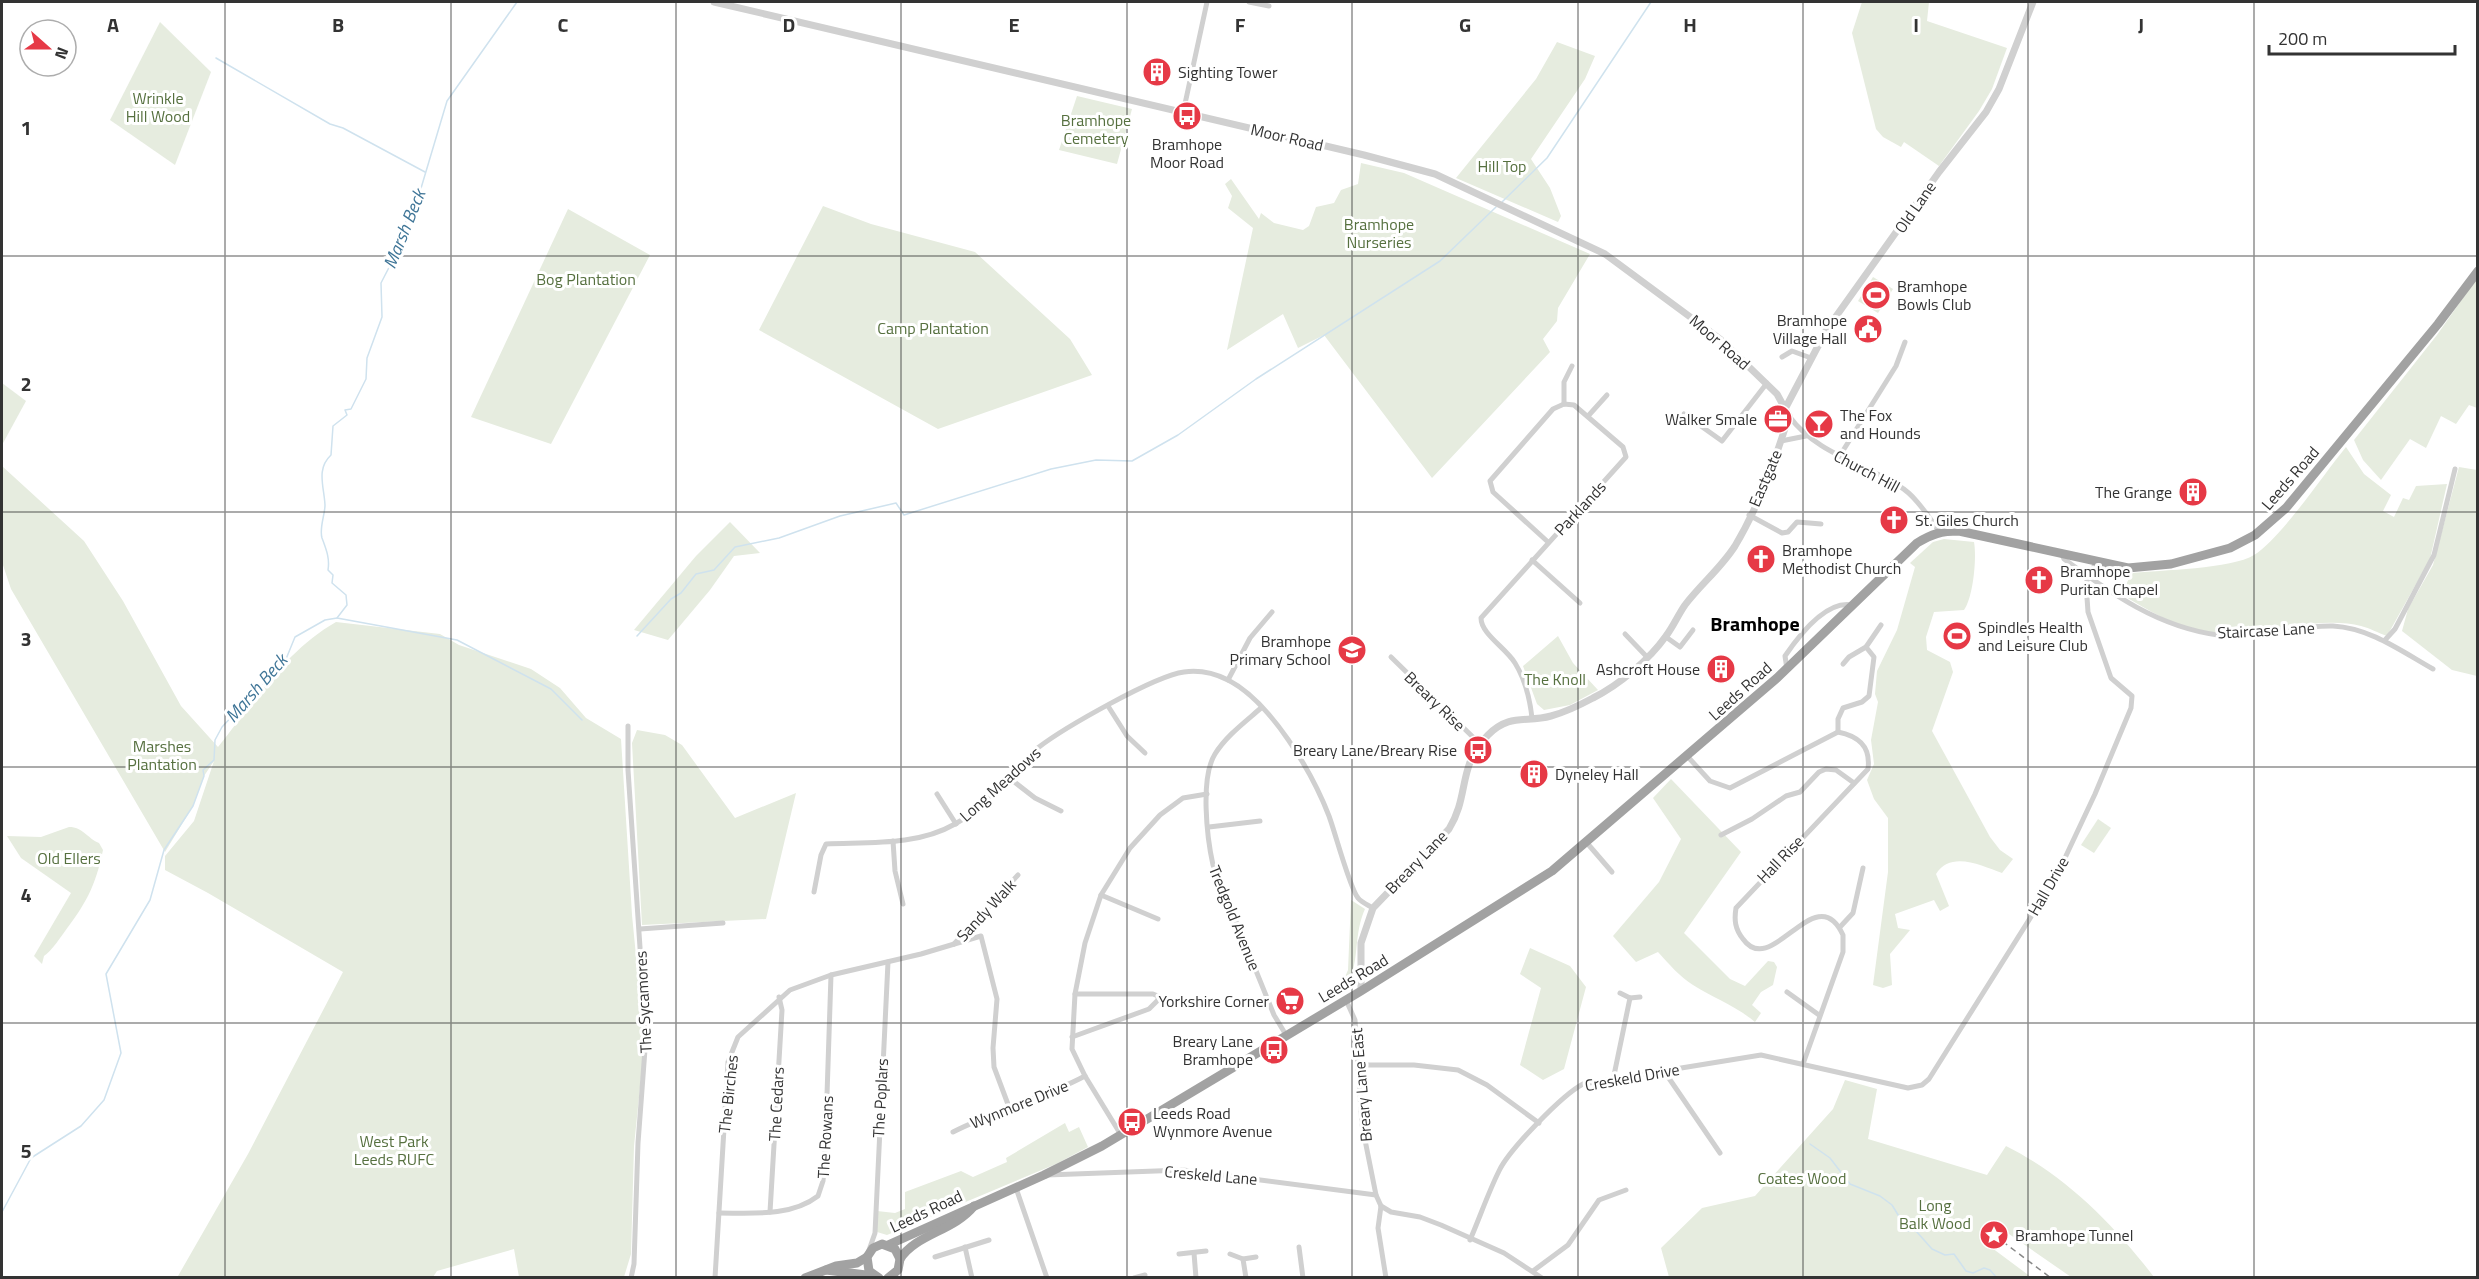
<svg xmlns="http://www.w3.org/2000/svg" width="2479" height="1279" font-family="'Titillium Web',sans-serif">
	<style>
		.green { fill: #e6ecdf }
		.lines { fill: none; stroke-linecap: round; stroke-linejoin: round }
		.stream { stroke: #cfe2ee; stroke-width: 1.5 }
		.minor { stroke: #d0d0d0; stroke-width: 5 }
		.tertiary { stroke: #d0d0d0; stroke-width: 7 }
		.trunk { stroke: #a2a2a2; stroke-width: 9 }
		.rail { stroke: #888; stroke-width: 1.5; stroke-dasharray: 6 4.5; stroke-linecap: butt }
		.grid { fill: none; stroke: #333; stroke-width: 1.5; stroke-opacity: 0.55 }
		.labels { text-anchor: middle; dominant-baseline: central; stroke-width: 6; stroke-linejoin: round; paint-order: stroke }
		.poi-label { font-size: 16px; fill: #333; stroke: #fff; text-anchor: start }
		.park-label { font-size: 16px; fill: #56703f; stroke: #fff }
		.street-label { font-size: 16px; fill: #333; stroke: #fff }
		.water-label { font-size: 18px; font-style: italic; fill: #3f7597; stroke: #fff }
		.quarter-label { font-size: 20px; font-weight: bold; fill: #000; stroke: #fff }
		.grid-label { font-size: 20px; text-anchor: middle; font-weight: bold; fill: #333; stroke: #fff; stroke-width: 6; stroke-linejoin: round; paint-order: stroke }
	</style>
	<rect width="100%" height="100%" fill="#fff"/>
	<g class="green">
		<path d="M1862 2H1929L1927 21 2007 48 1992 89 1979 111 1939 166 1904 142 1901 147 1883 137 1876 129 1852 33Z"/>
		<path d="M160 22 211 72 175 165 110 120Z"/>
		<path d="M1557 42 1595 56 1585 79 1531 159 1550 188 1561 216 1558 222 1456 178 1536 79Z"/>
		<path d="M1077 96 1132 109 1117 164 1059 150Z"/>
		<path d="M1361 163 1404 173 1590 254 1558 308 1557 321 1543 339 1550 352 1432 478 1324 335 1298 348 1283 314 1227 350 1253 228 1228 208 1232 196 1225 184 1231 179 1259 219 1261 213 1274 223 1303 230 1309 226 1316 207 1334 203 1341 190 1358 184Z"/>
		<path d="M823 206 871 224 975 252 1070 339 1092 375 938 429 759 330Z"/>
		<path d="M568 209 650 255 551 444 471 417Z"/>
		<path d="M1873 277 1893 289 1878 313 1858 301Z"/>
		<path d="M2477 278V408L2469 405 2456 424 2441 416 2426 448 2410 439 2381 480 2363 460 2354 440 2437 335Z"/>
		<path d="M2 383 26 401 2 445Z"/>
		<path d="M2346 447 2364 474 2391 495 2383 511 2394 517 2403 498 2409 500 2416 486 2447 484 2430 559 2387 636C2378 633 2370 628 2361 626 2325 616 2265 632 2228 634 2189 635 2152 613 2121 594L2132 573C2160 570 2232 569 2254 555 2282 537 2323 475 2346 447Z"/>
		<path d="M2 466 84 541 123 601 181 706 218 747C253 703 285 651 336 622L440 634 459 645 531 669 560 688 586 718 621 739 632 915 643 1028V1058L634 1146 631 1254 624 1277H519L514 1249 437 1271 433 1277 178 1276 248 1154 343 972 208 893 165 870V856L194 821 214 761 204 776 193 806 165 852 11 589 2 562Z"/>
		<path d="M2459 467 2477 470V676L2452 670 2402 631 2408 609 2433 565Z"/>
		<path d="M730 522 760 553 734 556 710 590 668 640 634 630 696 556Z"/>
		<path d="M1944 539 1974 542C1977 558 1973 598 1964 610L1934 612 1926 637 1927 650 1950 662 1953 672 1932 731 1990 837 2000 850 2013 859 2002 873C1982 866 1951 850 1936 874L1949 906 1940 911 1934 900 1895 914 1898 928 1910 930 1890 954 1892 985 1883 988 1873 985 1888 872V818L1874 799 1867 780 1874 764 1871 740 1878 702 1875 694 1877 671 1897 630 1915 567 1910 563 1933 542Z"/>
		<path d="M1558 636 1573 663 1598 690 1570 705 1544 710 1537 704 1523 666Z"/>
		<path d="M637 730 665 735 682 745 735 818 796 793 766 919 642 925 632 743Z"/>
		<path d="M1671 779 1741 852 1684 933 1730 979 1745 986 1768 961 1774 962 1777 967 1773 985 1761 992 1752 1005 1761 1013 1755 1022C1733 1004 1715 999 1693 985 1679 976 1669 964 1658 952L1636 962 1613 936 1659 882 1681 839 1653 798Z"/>
		<path d="M2098 819 2111 828 2094 853 2081 845Z"/>
		<path d="M69 827C83 827 87 838 99 843L103 850C95 888 86 903 63 934 57 942 52 950 44 956L42 964 34 956 71 893 21 858 7 836 41 837Z"/>
		<path d="M1351 900 1365 909C1349 945 1367 977 1328 1002L1342 984 1348 970Z"/>
		<path d="M1530 948 1570 966 1586 987 1564 1069 1543 1080 1520 1065 1541 988 1520 974Z"/>
		<path d="M1845 1080 1877 1089 1868 1139 1987 1175 2006 1146C2066 1176 2113 1224 2154 1277H2071L1996 1225 1984 1242 2031 1277H1669L1661 1248 1702 1208 1755 1196 1833 1109Z"/>
		<path d="M1065 1123 1069 1132 1079 1127 1088 1147 1056 1164 887 1235 877 1232V1211L895 1213 905 1209V1192L961 1171 973 1177 1007 1162 1006 1158Z"/>
	</g>
	<g class="lines">
		<g class="stream">
			<path d="M216 58 330 124 343 128 425 172"/>
			<path d="M1502 202 1547 158 1651 2"/>
			<path d="M337 618 457 640 551 689 582 720"/>
			<path d="M637 636 671 599 681 593 696 574 714 570 735 547 779 538 840 516 896 503 904 515 1051 469 1096 460 1132 461 1178 435 1256 379 1440 261 1496 207"/>
			<path d="M1810 1144 1830 1158 1850 1184 1880 1196 1892 1205 1908 1231H1916L1932 1249 1945 1255 1954 1254 1966 1271 1973 1273 1984 1268 1990 1270 1997 1278"/>
			<path d="M2 1212 31 1158 81 1126 104 1100 121 1053 106 974 150 900 164 850 193 806 204 776 203 770 214 760 215 740 222 727 286 659 295 637 325 620 337 618 347 605 346 595 332 583 333 575 328 570C330 558 326 549 322 538 319 528 325 515 325 505 324 486 316 469 331 455L333 426 347 415 345 410 351 409 366 379 367 358 382 317 381 283 398 250 409 211 416 205 447 101 517 2"/>
		</g>
		<g class="minor">
			<path d="M1249 2 1269 6"/>
			<path d="M1183 113 1207 2"/>
			<path d="M1782 357 1792 351 1811 358"/>
			<path d="M1564 404V382L1572 366"/>
			<path d="M1684 414 1722 441 1767 383"/>
			<path d="M1589 415 1607 395"/>
			<path d="M1789 416C1817 454 1861 462 1899 486 1915 495 1928 516 1939 531"/>
			<path d="M1781 441 1806 436"/>
			<path d="M1839 457 1896 366 1905 342"/>
			<path d="M1749 515 1782 533 1788 532 1797 522 1821 524"/>
			<path d="M2062 554 2064 559C2112 594 2158 627 2218 635 2256 639 2295 625 2333 626 2370 628 2401 651 2433 669"/>
			<path d="M1532 560 1580 603"/>
			<path d="M1625 634 1647 657"/>
			<path d="M1666 637 1680 647 1693 630"/>
			<path d="M2385 640 2395 629 2434 555 2455 469"/>
			<path d="M1391 657 1480 744"/>
			<path d="M1843 664 1849 657 1866 647 1881 625"/>
			<path d="M1787 669 1785 656C1798 637 1826 600 1852 605"/>
			<path d="M1228 680 1250 638 1272 612"/>
			<path d="M1108 706 1127 736 1145 753"/>
			<path d="M1261 708C1245 722 1226 736 1215 754 1200 778 1207 838 1213 865L1274 1015 1286 1035"/>
			<path d="M1532 718C1530 700 1525 679 1515 663 1506 648 1481 634 1481 618L1626 457 1623 447 1574 405 1564 404 1553 409 1490 481 1493 492 1548 542"/>
			<path d="M628 726V770L646 1036 638 1143 634 1264 631 1278"/>
			<path d="M1838 732V719L1843 708 1862 702 1869 696 1874 657 1866 647"/>
			<path d="M1688 757 1710 781 1730 788 1838 732C1858 736 1871 746 1868 769L1736 908C1734 920 1735 929 1743 939 1772 980 1816 876 1843 935V952L1803 1064"/>
			<path d="M1008 777 1035 798 1061 811"/>
			<path d="M937 794 956 824"/>
			<path d="M1209 827 1260 821"/>
			<path d="M1721 835 1752 819 1786 796 1800 792 1819 772 1826 769 1836 770 1854 783"/>
			<path d="M893 841 895 871 903 904"/>
			<path d="M1587 843 1612 872"/>
			<path d="M814 892 821 855 826 844C869 842 917 846 955 824 989 805 1009 771 1039 747 1064 728 1154 676 1184 672 1198 670 1214 673 1228 680 1271 702 1312 772 1329 816 1335 832 1350 889 1358 898 1361 902 1368 905 1373 908"/>
			<path d="M1101 895 1158 919"/>
			<path d="M1840 927 1853 913 1863 868"/>
			<path d="M640 929 723 923"/>
			<path d="M954 944 1018 875"/>
			<path d="M1787 992 1819 1015"/>
			<path d="M1620 993 1630 998 1640 997"/>
			<path d="M1346 1000 1355 1020 1362 1125 1376 1195 1381 1206 1378 1228 1386 1278"/>
			<path d="M1072 1037 1149 1009 1158 1000V996L1153 994H1075"/>
			<path d="M1358 1065H1414L1458 1070 1487 1085 1539 1123"/>
			<path d="M1664 1071 1720 1153"/>
			<path d="M1613 1080 1630 998"/>
			<path d="M953 1132C996 1110 1042 1099 1085 1076"/>
			<path d="M1121 1135 1085 1076 1072 1049 1075 994 1085 943 1101 895 1130 848 1160 815 1183 798 1207 794"/>
			<path d="M1047 1175 1183 1170 1376 1195"/>
			<path d="M1016 1188 1047 1278"/>
			<path d="M1381 1206 1391 1212 1420 1217 1441 1225 1504 1253 1542 1278"/>
			<path d="M770 1212 782 1010 779 997"/>
			<path d="M719 1213C751 1213 791 1217 818 1196L823 1181 825 1155 831 975"/>
			<path d="M1470 1240C1480 1217 1488 1193 1499 1171 1509 1150 1562 1095 1583 1084L1761 1055 1908 1088 1922 1085 1929 1079 2056 877 2095 794 2131 708 2132 696 2111 678 2088 612 2086 583 2096 562"/>
			<path d="M965 1247 972 1278"/>
			<path d="M1299 1247 1303 1278"/>
			<path d="M869 1250 875 1233 888 962"/>
			<path d="M1194 1253 1196 1278"/>
			<path d="M1179 1254 1206 1251"/>
			<path d="M1230 1254 1243 1259"/>
			<path d="M935 1257 989 1240"/>
			<path d="M1533 1271 1568 1245 1599 1200 1626 1190"/>
			<path d="M715 1278 728 1062 738 1037 790 990 831 975 921 954 981 936 997 999 993 1048 994 1067 1009 1107"/>
			<path d="M1134 1278 1145 1275"/>
			<path d="M1246 1278 1243 1259 1256 1257"/>
		</g>
		<g class="tertiary">
			<path d="M714 2 1364 155 1435 174 1605 254 1720 339 1777 394 1789 416C1775 460 1759 506 1735 546 1721 568 1701 584 1685 605 1678 615 1673 627 1666 636 1649 660 1619 685 1593 698 1580 705 1566 712 1551 716 1526 723 1510 713 1488 735 1457 766 1470 795 1449 829L1373 908 1361 943V991"/>
			<path d="M1786 407 1827 329 1939 172 1986 112 1999 89 2033 2"/>
		</g>
		<g class="trunk">
			<path d="M888 1245 1044 1175 1102 1146 1361 991 1552 871 1777 678 1917 543C1932 534 1941 531 1959 531L2128 568 2171 564 2230 548 2255 535 2286 508 2438 324 2478 271"/>
			<path d="M900 1259C916 1234 954 1231 974 1206"/>
			<path d="M826 1270 874 1276"/>
			<path d="M805 1278 836 1266 857 1263 867 1257"/>
			<path d="M879 1278 869 1271 867 1257 873 1248 882 1244 895 1249 900 1259 898 1270 888 1278"/>
		</g>
		<path class="rail" d="M1994 1235 2051 1278"/>
	</g>
	<path class="grid" d="M225 2V1278M451 2V1278M676 2V1278M901 2V1278M1127 2V1278M1352 2V1278M1578 2V1278M1803 2V1278M2028 2V1278M2254 2V1278M2 256H2478M2 512H2478M2 767H2478M2 1023H2478"/>
	<defs>
		<g id="building-disc" transform="scale(1.5)"><circle r="9.5" fill="#e63946" stroke="#fff"/><path d="M-4-6H4V6H1V3H-1V6H-4ZM-2.5-4.3h1.7v1.8h-1.7ZM.8-4.3h1.7v1.8H.8ZM-2.5-1h1.7V.8h-1.7ZM.8-1h1.7V.8H.8Z" fill="#fff"/></g>
		<g id="bus-disc" transform="scale(1.5)"><circle r="9.5" fill="#e63946" stroke="#fff"/><path d="M-5-6H5V4H4V6H2V4H-2V6H-4V4H-5ZM-3.5-4V0h7V-4ZM-3.5 1.2v1.5H-2V1.2ZM2 1.2v1.5H3.5V1.2Z" fill="#fff"/></g>
		<g id="stadium-disc" transform="scale(1.5)"><circle r="9.5" fill="#e63946" stroke="#fff"/><path d="M0-5a6.5 5 0 1 0 0 10a6.5 5 0 1 0 0-10ZM-3.5-1.8h7v3.6h-7Z" fill="#fff"/></g>
		<g id="civic-disc" transform="scale(1.5)"><circle r="9.5" fill="#e63946" stroke="#fff"/><path d="M-.6-6.5H3V-4.5H.6V-3L4-1V1h2V6H-6V1h2V-1L-.6-3ZM-1.2 2.5V6h2.4V2.5Z" fill="#fff"/></g>
		<g id="office-disc" transform="scale(1.5)"><circle r="9.5" fill="#e63946" stroke="#fff"/><path d="M-6-3h4V-5.5h4V-3h4V5H-6ZM-1-4.5V-3h2v-1.5ZM-6 0V1H6V0Z" fill="#fff"/></g>
		<g id="bar-disc" transform="scale(1.5)"><circle r="9.5" fill="#e63946" stroke="#fff"/><path d="M-6-5H6L.8 .8V4.5H3.5V6h-7V4.5H-.8V.8Z" fill="#fff"/></g>
		<g id="church-disc" transform="scale(1.5)"><circle r="9.5" fill="#e63946" stroke="#fff"/><path d="M-1.2-6h2.4v3.5h3.3v2.4h-3.3V6h-2.4V-.1h-3.3v-2.4h3.3Z" fill="#fff"/></g>
		<g id="school-disc" transform="scale(1.5)"><circle r="9.5" fill="#e63946" stroke="#fff"/><path d="M0-5L7-2L0 1L-7-2ZM-4 1L0 2.5L4 1V4Q0 6-4 4Z" fill="#fff"/></g>
		<g id="supermarket-disc" transform="scale(1.5)"><circle r="9.5" fill="#e63946" stroke="#fff"/><path d="M-6-5.5h2.5l.6 2H6L4.5 2H-2.5L-4.4-4H-6ZM-1.5 3.2a1.3 1.3 0 1 0 .1 0ZM3 3.2a1.3 1.3 0 1 0 .1 0Z" fill="#fff"/></g>
		<g id="sight-disc" transform="scale(1.5)"><circle r="9.5" fill="#e63946" stroke="#fff"/><path d="M0-6L1.8-2.2L6-1.7L2.9 1.2L3.7 5.4L0 3.3L-3.7 5.4L-2.9 1.2L-6-1.7L-1.8-2.2Z" fill="#fff"/></g>
	</defs>
	<g fill-rule="evenodd">
		<use href="#building-disc" x="1157" y="72"/>
		<use href="#bus-disc" x="1187" y="116"/>
		<use href="#stadium-disc" x="1876" y="295"/>
		<use href="#civic-disc" x="1868" y="329"/>
		<use href="#office-disc" x="1778" y="419"/>
		<use href="#bar-disc" x="1819" y="424"/>
		<use href="#building-disc" x="2193" y="492"/>
		<use href="#church-disc" x="1894" y="520"/>
		<use href="#church-disc" x="1761" y="559"/>
		<use href="#church-disc" x="2039" y="580"/>
		<use href="#stadium-disc" x="1957" y="636"/>
		<use href="#school-disc" x="1352" y="650"/>
		<use href="#building-disc" x="1721" y="669"/>
		<use href="#bus-disc" x="1478" y="750"/>
		<use href="#building-disc" x="1534" y="774"/>
		<use href="#supermarket-disc" x="1290" y="1001"/>
		<use href="#bus-disc" x="1274" y="1050"/>
		<use href="#bus-disc" x="1132" y="1122"/>
		<use href="#sight-disc" x="1994" y="1235"/>
	</g>
	<g class="labels">
		<g class="poi-label">
			<text x="1178" y="72">Sighting Tower</text>
			<text x="1187" y="144" text-anchor="middle">Bramhope<tspan x="1187" dy="18">Moor Road</tspan></text>
			<text x="1897" y="286">Bramhope<tspan x="1897" dy="18">Bowls Club</tspan></text>
			<text x="1847" y="320" text-anchor="end">Bramhope<tspan x="1847" dy="18">Village Hall</tspan></text>
			<text x="1840" y="415">The Fox<tspan x="1840" dy="18">and Hounds</tspan></text>
			<text x="1757" y="419" text-anchor="end">Walker Smale</text>
			<text x="2172" y="492" text-anchor="end">The Grange</text>
			<text x="1915" y="520">St. Giles Church</text>
			<text x="1782" y="550">Bramhope<tspan x="1782" dy="18">Methodist Church</tspan></text>
			<text x="2060" y="571">Bramhope<tspan x="2060" dy="18">Puritan Chapel</tspan></text>
			<text x="1978" y="627">Spindles Health<tspan x="1978" dy="18">and Leisure Club</tspan></text>
			<text x="1331" y="641" text-anchor="end">Bramhope<tspan x="1331" dy="18">Primary School</tspan></text>
			<text x="1700" y="669" text-anchor="end">Ashcroft House</text>
			<text x="1457" y="750" text-anchor="end">Breary Lane/Breary Rise</text>
			<text x="1555" y="774">Dyneley Hall</text>
			<text x="1269" y="1001" text-anchor="end">Yorkshire Corner</text>
			<text x="1253" y="1041" text-anchor="end">Breary Lane<tspan x="1253" dy="18">Bramhope</tspan></text>
			<text x="1153" y="1113">Leeds Road<tspan x="1153" dy="18">Wynmore Avenue</tspan></text>
			<text x="2015" y="1235">Bramhope Tunnel</text>
		</g>
		<g class="park-label">
			<text x="158" y="98">Wrinkle<tspan x="158" dy="18">Hill Wood</tspan></text>
			<text x="1096" y="120">Bramhope<tspan x="1096" dy="18">Cemetery</tspan></text>
			<text x="1502" y="166">Hill Top</text>
			<text x="1379" y="224">Bramhope<tspan x="1379" dy="18">Nurseries</tspan></text>
			<text x="586" y="279">Bog Plantation</text>
			<text x="933" y="328">Camp Plantation</text>
			<text x="1555" y="679">The Knoll</text>
			<text x="162" y="746">Marshes<tspan x="162" dy="18">Plantation</tspan></text>
			<text x="69" y="858">Old Ellers</text>
			<text x="394" y="1141">West Park<tspan x="394" dy="18">Leeds RUFC</tspan></text>
			<text x="1802" y="1178">Coates Wood</text>
			<text x="1935" y="1205">Long<tspan x="1935" dy="18">Balk Wood</tspan></text>
		</g>
		<g class="street-label">
			<text transform="translate(1287 137) rotate(13)">Moor Road</text>
			<text transform="translate(1915 207) rotate(-55)">Old Lane</text>
			<text transform="translate(1720 342) rotate(41)">Moor Road</text>
			<text transform="translate(1867 471) rotate(28)">Church Hill</text>
			<text transform="translate(1765 478) rotate(-67)">Eastgate</text>
			<text transform="translate(2290 478) rotate(-49)">Leeds Road</text>
			<text transform="translate(1580 508) rotate(-47)">Parklands</text>
			<text transform="translate(2266 630) rotate(-3)">Staircase Lane</text>
			<text transform="translate(1740 691) rotate(-42)">Leeds Road</text>
			<text transform="translate(1435 701) rotate(44)">Breary Rise</text>
			<text transform="translate(1000 784) rotate(-42)">Long Meadows</text>
			<text transform="translate(1780 859) rotate(-46)">Hall Rise</text>
			<text transform="translate(1416 862) rotate(-46)">Breary Lane</text>
			<text transform="translate(2048 886) rotate(-60)">Hall Drive</text>
			<text transform="translate(986 910) rotate(-47)">Sandy Walk</text>
			<text transform="translate(1235 918) rotate(68)">Tredgold Avenue</text>
			<text transform="translate(1353 978) rotate(-31)">Leeds Road</text>
			<text transform="translate(643 1002) rotate(-93)">The Sycamores</text>
			<text transform="translate(1632 1077) rotate(-10)">Creskeld Drive</text>
			<text transform="translate(1361 1085) rotate(-95)">Breary Lane East</text>
			<text transform="translate(728 1094) rotate(-84)">The Birches</text>
			<text transform="translate(880 1098) rotate(-87)">The Poplars</text>
			<text transform="translate(776 1104) rotate(-87)">The Cedars</text>
			<text transform="translate(1019 1104) rotate(-22)">Wynmore Drive</text>
			<text transform="translate(825 1137) rotate(-87)">The Rowans</text>
			<text transform="translate(1211 1175) rotate(5)">Creskeld Lane</text>
			<text transform="translate(926 1211) rotate(-25)">Leeds Road</text>
		</g>
		<g class="water-label">
			<text transform="translate(404 229) rotate(-68)">Marsh Beck</text>
			<text transform="translate(256 688) rotate(-49)">Marsh Beck</text>
		</g>
		<g class="quarter-label">
			<text x="1755" y="623">Bramhope</text>
		</g>
	</g>
	<g class="grid-label">
		<text x="113" y="32">A</text>
		<text x="338" y="32">B</text>
		<text x="563" y="32">C</text>
		<text x="789" y="32">D</text>
		<text x="1014" y="32">E</text>
		<text x="1240" y="32">F</text>
		<text x="1465" y="32">G</text>
		<text x="1690" y="32">H</text>
		<text x="1916" y="32">I</text>
		<text x="2141" y="32">J</text>
		<text x="26" y="135">1</text>
		<text x="26" y="391">2</text>
		<text x="26" y="646">3</text>
		<text x="26" y="902">4</text>
		<text x="26" y="1158">5</text>
	</g>
	<rect width="2479" height="1279" fill="none" stroke="#333333" stroke-width="6"/>
	<g transform="translate(48 48) rotate(111)"><circle r="28" fill="#ffffff" stroke="#adadad" stroke-width="1.5"/>
	<path d="M0-4.5L10 22L0 15L-10 22Z" fill="#e63946"/>
	<text y="-9" font-size="16" font-weight="bold" text-anchor="middle" fill="#333333">N</text>
	</g>
	<path d="M2269 45v9h186v-9" fill="none" stroke="#333333" stroke-width="3"/>
	<text x="2278" y="45" font-size="18" fill="#333333" stroke="#ffffff" stroke-width="4.5" paint-order="stroke">200 m</text>
</svg>
